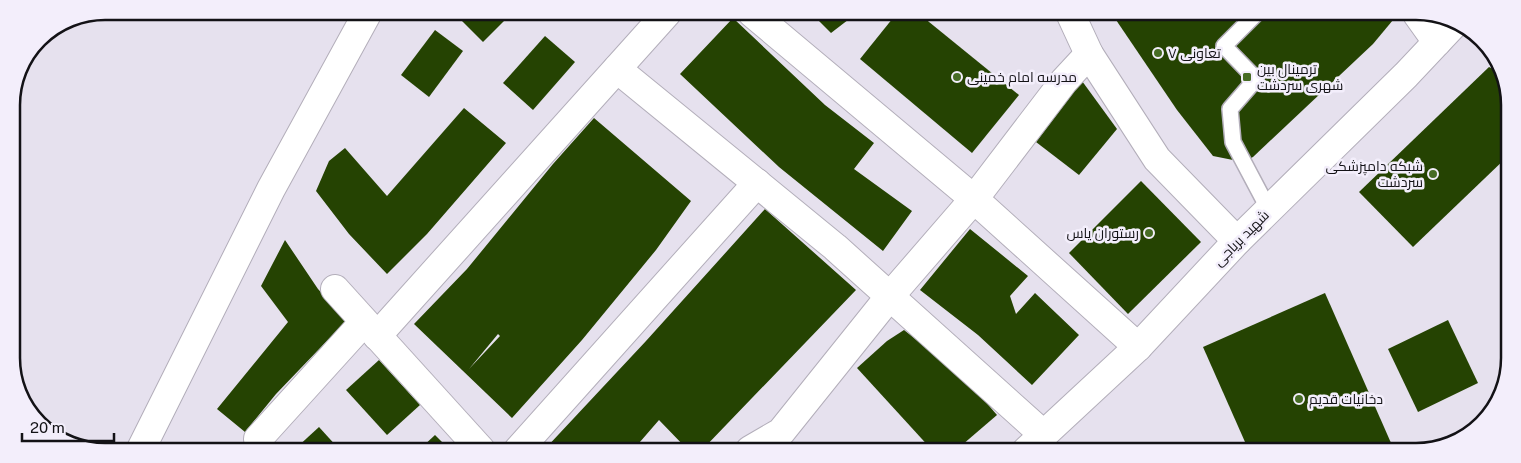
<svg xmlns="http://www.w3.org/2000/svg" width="1521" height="463" font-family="'Public Sans',Cairo,sans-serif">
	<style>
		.building { fill: #254302; fill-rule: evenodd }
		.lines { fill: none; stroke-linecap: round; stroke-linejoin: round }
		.service-casing { stroke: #b3aeba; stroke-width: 18 }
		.minor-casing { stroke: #b3aeba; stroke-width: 30 }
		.tertiary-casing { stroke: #b3aeba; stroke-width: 30 }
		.service { stroke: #fff; stroke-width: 15 }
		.minor { stroke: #fff; stroke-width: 28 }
		.tertiary { stroke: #fff; stroke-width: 28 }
		.poi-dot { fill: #476c25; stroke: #f3eefb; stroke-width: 2 }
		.labels { text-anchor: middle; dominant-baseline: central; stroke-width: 5; stroke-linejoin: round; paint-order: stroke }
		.poi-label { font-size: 14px; fill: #131216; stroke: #f3eefb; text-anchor: start }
		.street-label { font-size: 14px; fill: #131216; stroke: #f3eefb }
		.rim { fill: none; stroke: #131216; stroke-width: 2.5 }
	</style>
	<rect width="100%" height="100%" fill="#e6e1ee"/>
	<g class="building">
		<path d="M453 12H513L483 42Z"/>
		<path d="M569 12H582L576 19Z"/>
		<path d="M811 13H857L831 33Z"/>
		<path d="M897 13H918L1019 95 972 153 860 59Z"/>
		<path d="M1112 14H1398L1373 44 1253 157 1243 162 1213 156 1177 110Z"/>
		<path d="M733 18 825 105 874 143 854 169 912 211 883 251 779 167 680 74Z"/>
		<path d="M435 30 463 51 429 97 401 75Z"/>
		<path d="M545 36 575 62 533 110 503 83Z"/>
		<path d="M1489 67 1501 73 1508 87V156L1413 247 1359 192Z"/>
		<path d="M1082 81 1117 129 1079 175 1036 142Z"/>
		<path d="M464 108 506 143 427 234 387 274 349 234 316 191 329 161 345 148 387 196Z"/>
		<path d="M594 118 691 201 656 250 582 340 512 418 414 324 467 269 553 164ZM498 334 500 336 469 369Z"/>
		<path d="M1141 181 1201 242 1128 314 1069 253Z"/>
		<path d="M765 209 856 290 702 450H688L659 420 633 450H544L646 341Z"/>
		<path d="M970 229 1028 276 1010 296 1016 314 1035 293 1079 335 1032 385 978 335 920 290Z"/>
		<path d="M285 240 318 289 346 321 276 394 245 432 217 409 288 322 261 286Z"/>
		<path d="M1325 293 1395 452 1249 451 1203 347Z"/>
		<path d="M1448 320 1478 383 1418 412 1388 349Z"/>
		<path d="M904 330 964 377 997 415 955 451 932 450 857 368 887 341Z"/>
		<path d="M379 360 420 405 387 435 346 390Z"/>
		<path d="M319 427 339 449H295Z"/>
		<path d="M435 435 449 449H420Z"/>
	</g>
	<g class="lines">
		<g class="service-casing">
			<path id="service" d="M1256 14 1224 46 1256 79 1230 109 1233 142 1269 210"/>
		</g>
		<g class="minor-casing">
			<g id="minor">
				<path d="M752 13 974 199 1138 347"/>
				<path d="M1070 13 1089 54 1157 159 1237 241"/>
				<path d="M1417 14 1437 42"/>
				<path d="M617 69 835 247 1044 435"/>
				<path d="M335 289 481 450"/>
				<path d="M377 336 667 13"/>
				<path d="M258 439 364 322"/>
				<path d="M518 450 757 183"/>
				<path d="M750 450 781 432 890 296 974 199 1064 81 1089 54"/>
			</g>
		</g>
		<g class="tertiary-casing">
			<g id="tertiary">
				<path d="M141 449 271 189 368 12"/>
				<path d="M1026 451 1138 347 1237 241 1406 75 1455 23"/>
			</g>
		</g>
		<use href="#service" class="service"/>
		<use href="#minor" class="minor"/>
		<use href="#tertiary" class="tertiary"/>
	</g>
	<g class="poi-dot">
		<circle cx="1158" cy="53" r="5"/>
		<circle cx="957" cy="77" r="5"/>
		<rect x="1242" y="72" width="10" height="10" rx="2.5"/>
		<circle cx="1433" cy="174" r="5"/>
		<circle cx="1149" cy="233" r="5"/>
		<circle cx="1299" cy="399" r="5"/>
	</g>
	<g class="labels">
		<g class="poi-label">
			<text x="1168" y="53">تعاونی ۷</text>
			<text x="1257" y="69">ترمینال بین<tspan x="1257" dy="16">شهری سردشت</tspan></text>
			<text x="967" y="77">مدرسه امام خمینی</text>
			<text x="1423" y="166" text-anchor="end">شبکه دامپزشکی<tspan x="1423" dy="16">سردشت</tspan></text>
			<text x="1139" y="233" text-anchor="end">رستوران یاس</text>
			<text x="1309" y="399">دخانیات قدیم</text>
		</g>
		<g class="street-label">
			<text transform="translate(1241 238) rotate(-45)">شهید بریاجی</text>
		</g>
	</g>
	<path d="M0 0H1521V463H0ZM105 20H1416A85 85 0 0 1 1501 105V358A85 85 0 0 1 1416 443H105A85 85 0 0 1 20 358V105A85 85 0 0 1 105 20Z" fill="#f3eefb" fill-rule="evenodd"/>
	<path class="rim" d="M105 20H1416A85 85 0 0 1 1501 105V358A85 85 0 0 1 1416 443H105A85 85 0 0 1 20 358V105A85 85 0 0 1 105 20Z"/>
	<path d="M22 433v8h92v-8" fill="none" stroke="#131216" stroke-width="2.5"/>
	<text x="30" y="433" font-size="15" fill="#131216" stroke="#f3eefb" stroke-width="4" paint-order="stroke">20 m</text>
</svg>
